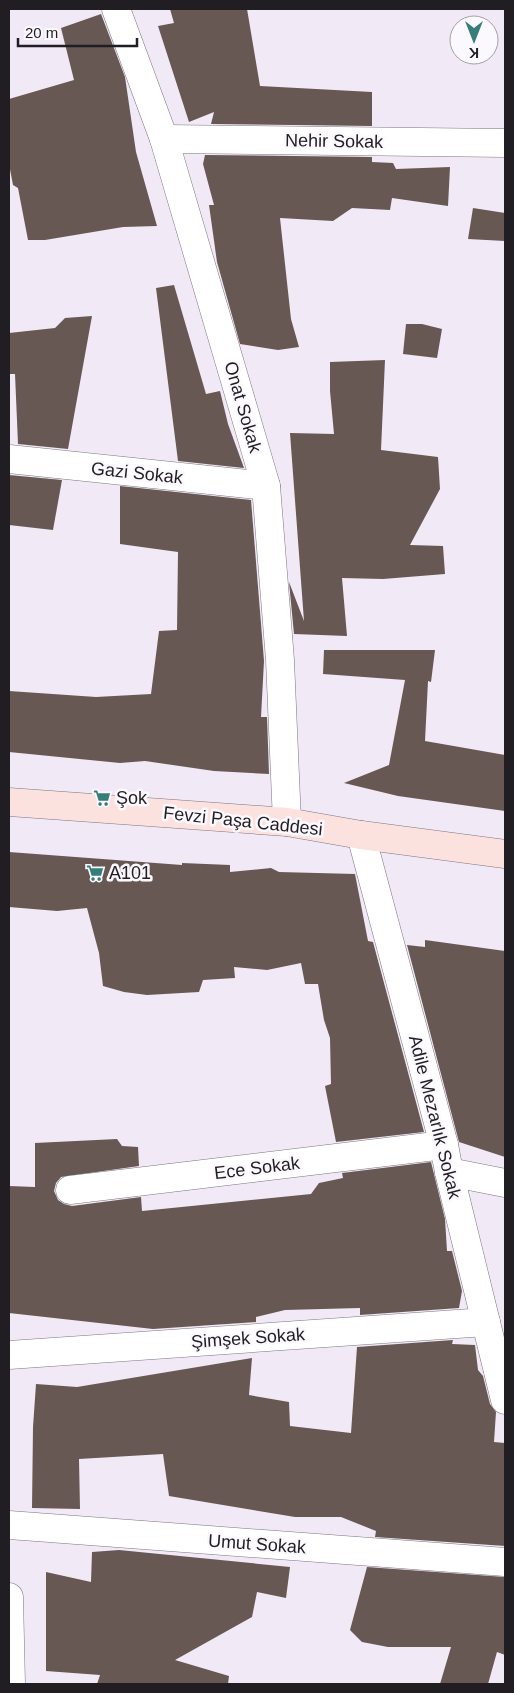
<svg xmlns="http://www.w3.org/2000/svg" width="514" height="1693" font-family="Helvetica,sans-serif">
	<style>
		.building { fill: #675853 }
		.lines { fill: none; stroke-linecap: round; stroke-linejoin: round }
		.street-casing { stroke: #7d7582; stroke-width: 29 }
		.secondary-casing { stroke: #7d7582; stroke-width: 29 }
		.street { stroke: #fff; stroke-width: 28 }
		.secondary { stroke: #fce2df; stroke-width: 28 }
		.labels { text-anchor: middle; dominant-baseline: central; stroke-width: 5; stroke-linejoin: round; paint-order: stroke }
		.street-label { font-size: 18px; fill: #211e23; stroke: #fcf9fe }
		.poi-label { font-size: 18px; fill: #211e23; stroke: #fcf9fe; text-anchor: start }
	</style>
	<rect width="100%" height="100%" fill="#f2e9f7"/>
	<g class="building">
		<path d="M170 9H247L260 86 372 92V126L211 124 214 112 189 122 158 26 174 23Z"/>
		<path d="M101 14 125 77 136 152 157 226 123 227 45 240H28L18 188 13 185 9 164V99L74 80 61 28Z"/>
		<path d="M205 155 372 157V162L393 163 396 169 450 167 448 206 392 198 390 210 352 208 333 221 280 218 291 319 299 347 278 350 240 344 217 262 209 205H214L203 164Z"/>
		<path d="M473 208 505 213V241L468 239Z"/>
		<path d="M174 285 206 394 220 391 228 424 244 468 178 461 156 288Z"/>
		<path d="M92 316 68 449 18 444 15 374H9V333L55 328 65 318Z"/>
		<path d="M406 324H422L442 329 437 358 403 354Z"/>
		<path d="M385 360 381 450 438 457 440 489 410 545 443 546 445 574 383 579 342 578 347 636 294 634 289 582 304 621 290 433 334 434 330 391V362Z"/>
		<path d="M9 475 62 480 53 530 9 525Z"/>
		<path d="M120 486 251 500 264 661 261 717H267L269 774 214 771 145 761 120 763 9 752V691L96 697 151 694 159 631 177 630 178 552 120 544Z"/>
		<path d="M324 650H435L431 682 428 681 425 741 505 755V811L398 796 344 783 389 765 405 680 323 674Z"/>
		<path d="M9 852 182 865V863L230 865V872L271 868 279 872 355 874 368 941 373 942 424 1132 336 1142 325 1086 331 1084 330 1038 324 1020 318 984H305L301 963 267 970 234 967 235 978 203 980 199 992 147 995 124 992 103 986 99 953 87 908 57 911 9 907Z"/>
		<path d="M425 940 505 951V1157L459 1142 407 945 425 947Z"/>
		<path d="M117 1139 122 1146 138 1147 139 1166 61 1177 56 1183 54 1191 58 1200 64 1204 72 1206 141 1197 142 1211 311 1194 319 1183 343 1178 342 1173 431 1162 445 1219 447 1251H452L462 1291 459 1308 360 1315V1308L285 1310 256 1317V1322L153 1329 9 1313V1186L35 1187V1143Z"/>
		<path d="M453 1340 452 1344 475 1345 478 1370 483 1376 490 1404 496 1412 494 1442 505 1443V1546L375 1537 376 1531 341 1517H295L169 1496 163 1454 79 1459 80 1509 32 1508 33 1427 36 1384 77 1387 252 1358 249 1395 289 1402 290 1426 351 1433 357 1347Z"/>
		<path d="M119 1550 290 1567 286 1598 257 1592 252 1617 175 1660 229 1676 228 1684H97L100 1675 46 1671V1572L91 1582 92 1552Z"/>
		<path d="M367 1567 505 1577V1655L497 1652 488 1684H440L451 1647H388L362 1642 350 1630Z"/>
	</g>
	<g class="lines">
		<g class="street-casing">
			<g id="street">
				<path d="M116 9 164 139 266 486 280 660 287 822"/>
				<path d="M164 139 505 143"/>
				<path d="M9 459 266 486"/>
				<path d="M361 835 444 1145 449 1172 505 1400"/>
				<path d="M449 1172 505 1183"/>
				<path d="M70 1190 444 1145"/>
				<path d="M9 1355 486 1322"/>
				<path d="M9 1525 505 1562"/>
				<path d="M9 1597 11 1684"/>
			</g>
		</g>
		<g class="secondary-casing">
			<path id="secondary" d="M9 802 287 822 361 835 505 854"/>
		</g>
		<use href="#street" class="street"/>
		<use href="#secondary" class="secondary"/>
	</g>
	<defs>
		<g id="supermarket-bare" transform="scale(1.35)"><path d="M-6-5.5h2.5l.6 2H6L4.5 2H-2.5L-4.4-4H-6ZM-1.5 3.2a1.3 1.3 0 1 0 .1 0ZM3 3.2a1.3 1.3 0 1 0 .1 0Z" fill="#367e7a" stroke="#fcf9fe" stroke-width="2.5" paint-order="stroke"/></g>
	</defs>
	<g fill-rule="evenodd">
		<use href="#supermarket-bare" x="102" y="798"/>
		<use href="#supermarket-bare" x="95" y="873"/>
	</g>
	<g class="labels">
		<g class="street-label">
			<text transform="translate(334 141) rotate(1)">Nehir Sokak</text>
			<text transform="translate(243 407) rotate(74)">Onat Sokak</text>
			<text transform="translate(137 473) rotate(6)">Gazi Sokak</text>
			<text transform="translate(243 821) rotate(6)">Fevzi Paşa Caddesi</text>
			<text transform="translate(435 1117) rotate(76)">Adile Mezarlık Sokak</text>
			<text transform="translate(257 1168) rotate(-7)">Ece Sokak</text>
			<text transform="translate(248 1338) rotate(-4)">Şimşek Sokak</text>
			<text transform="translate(257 1544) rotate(4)">Umut Sokak</text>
		</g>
		<g class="poi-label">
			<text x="116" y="798">Şok</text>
			<text x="109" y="873">A101</text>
		</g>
	</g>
	<rect width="514" height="1693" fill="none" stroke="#211e23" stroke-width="20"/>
	<g transform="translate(474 40) rotate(180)"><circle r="24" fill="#fcf9fe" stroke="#a4a1a6"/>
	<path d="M0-4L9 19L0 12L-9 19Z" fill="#367e7a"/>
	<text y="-8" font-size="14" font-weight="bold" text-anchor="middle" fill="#211e23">K</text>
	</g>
	<path d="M18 38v8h119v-8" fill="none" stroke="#211e23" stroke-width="2.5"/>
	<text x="25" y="38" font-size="15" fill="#211e23" stroke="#fcf9fe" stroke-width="4" paint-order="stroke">20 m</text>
</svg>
